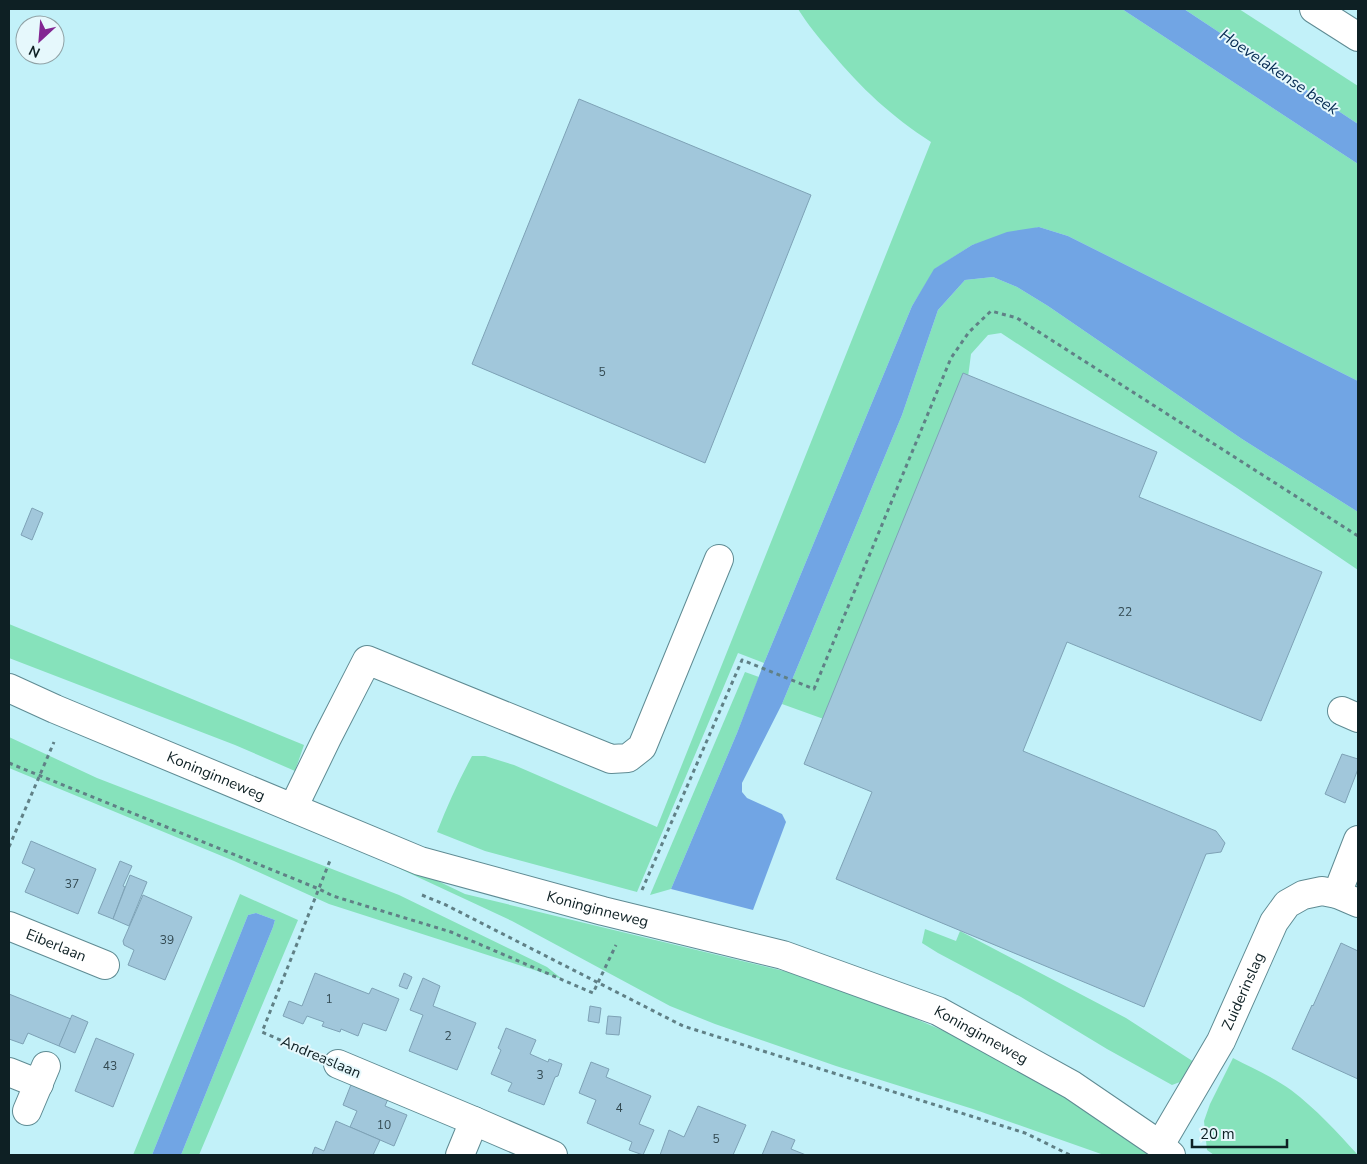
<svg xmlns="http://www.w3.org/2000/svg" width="1367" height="1164" font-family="'Nunito Sans',sans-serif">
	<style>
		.green { fill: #86e2bb }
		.water { fill: #71a5e4 }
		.building { fill: #a1c7db; stroke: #7ea2b6 }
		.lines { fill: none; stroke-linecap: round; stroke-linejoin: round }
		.minor-casing { stroke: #5f8b93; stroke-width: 30 }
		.major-casing { stroke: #5f8b93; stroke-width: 30 }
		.highway-casing { stroke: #5f8b93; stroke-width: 30 }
		.path { stroke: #608086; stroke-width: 3; stroke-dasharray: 4 4; stroke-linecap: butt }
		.minor { stroke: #fff; stroke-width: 28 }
		.major { stroke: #fff; stroke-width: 28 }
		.highway { stroke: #fff; stroke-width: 28 }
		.labels { text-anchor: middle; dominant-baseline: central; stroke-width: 4; stroke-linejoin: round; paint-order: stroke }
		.number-label { font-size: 12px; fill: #334a52 }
		.street-label { font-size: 15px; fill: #0e2024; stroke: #e6f8fc }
		.water-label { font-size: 16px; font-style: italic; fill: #052a52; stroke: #e6f8fc }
	</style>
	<rect width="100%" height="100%" fill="#c2f1f9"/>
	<g class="green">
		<path d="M798 9H1122L1358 164V381L1068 236 1039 227 972 245 935 269 912 306 764 663 738 653 637 892 485 851 437 832C447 806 459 780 472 756H485L514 765 657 827 931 142C891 116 862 89 831 52 819 38 808 25 798 9Z"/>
		<path d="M1184 9H1239L1358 86V124Z"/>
		<path d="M993 277 1017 287 1048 306 1242 439 1358 512V570L1237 488 1001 333 988 335 971 354 967 385 832 722 782 704 902 415 938 310 965 280Z"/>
		<path d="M9 624 304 745 295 771 235 745 9 658Z"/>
		<path d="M745 672 759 677 737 733 671 889 650 895Z"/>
		<path d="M9 737 97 778 399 895 547 967 562 979 329 904 234 861 9 768Z"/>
		<path d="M396 861 465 894 792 973 860 995 958 1037 1028 1073 1102 1121 1148 1155H1104L973 1109 836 1066 715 1024 670 1006 512 921 394 866Z"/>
		<path d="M240 894 298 920 199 1155H181L273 927 275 920 256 913 248 915 152 1155H133Z"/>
		<path d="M925 929 956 941 960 931 1126 1018 1194 1062 1180 1082 1172 1085 1107 1049 1021 997 938 953 922 943Z"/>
		<path d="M1233 1058C1252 1068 1273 1077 1291 1090 1316 1109 1337 1132 1358 1155H1214L1207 1150 1204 1121 1210 1104Z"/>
	</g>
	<g class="water">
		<path d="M1122 9H1184L1358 124V164Z"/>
		<path d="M1039 227 1068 236 1358 381V512L1242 439 1048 306 1017 287 993 277 965 280 938 310 902 415 782 704 742 783V792L747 798 782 814 786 822 753 910 671 889 737 733 764 663 912 306 934 269 972 245 1007 232Z"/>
		<path d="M256 913 275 920 273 927 181 1155H152L248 915Z"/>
	</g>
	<g class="building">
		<path d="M579 99 811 195 705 463 472 364Z"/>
		<path d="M963 373 1157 452 1139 497 1322 572 1261 721 1067 642 1023 751 1216 831 1225 843 1221 852 1206 854 1144 1007 836 879 872 792 804 764Z"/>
		<path d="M32 508 43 513 32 540 21 535Z"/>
		<path d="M1342 754 1358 759V769L1345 803 1325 794Z"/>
		<path d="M31 841 96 869 78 914 25 892 35 869 22 863Z"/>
		<path d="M120 861 132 866 123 886 125 887 113 919 98 913Z"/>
		<path d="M130 875 147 882 129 926 113 919Z"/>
		<path d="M143 895 192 917 165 980 128 965 134 950 124 945 123 941Z"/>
		<path d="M1341 943 1358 951V1079L1292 1049 1312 1005 1313 1006Z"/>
		<path d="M315 973 369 994 372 988 399 999 386 1031 363 1023 358 1036 341 1029 340 1032 322 1026 324 1022 307 1016 303 1024 283 1016 289 1001 302 1006Z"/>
		<path d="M404 973 412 977 407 989 399 986Z"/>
		<path d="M423 978 440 986 433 1006 476 1023 457 1070 409 1051 423 1015 410 1010Z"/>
		<path d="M9 994 71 1019 59 1046 28 1033 23 1044 9 1039Z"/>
		<path d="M590 1006 601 1008 599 1023 588 1021Z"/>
		<path d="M72 1015 88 1022 75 1053 59 1046Z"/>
		<path d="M608 1016 621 1017 619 1035 606 1034Z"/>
		<path d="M506 1028 536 1040 530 1054 548 1062 549 1059 562 1064 558 1076 555 1077 544 1105 508 1091 512 1083 491 1074 501 1050 498 1048Z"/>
		<path d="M96 1038 134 1054 113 1107 75 1091Z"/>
		<path d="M591 1062 609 1069 606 1077 651 1096 639 1124 654 1130 643 1155 629 1150 632 1142 587 1123 596 1100 579 1093Z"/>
		<path d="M354 1077 391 1092 385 1106 407 1115 394 1146 350 1127 357 1111 343 1105Z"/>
		<path d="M698 1106 746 1125 733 1155H660L669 1130 684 1137Z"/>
		<path d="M336 1121 380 1140 373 1155H312L315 1147 324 1151Z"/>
		<path d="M772 1131 795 1140 791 1149 806 1155H762Z"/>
	</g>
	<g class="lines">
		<g class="minor-casing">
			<g id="minor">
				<path d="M1342 711 1358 718"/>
				<path d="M293 808 327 738 367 660 611 759 628 758 642 747 719 559"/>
				<path d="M1337 894 1358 840"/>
				<path id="s1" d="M9 926 105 965"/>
				<path d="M338 1064 474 1121 553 1155"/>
				<path d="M9 1072 39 1084"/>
				<path d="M27 1111 46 1066"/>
				<path id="s2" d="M1160 1145 1221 1041 1274 922 1287 904 1303 895 1322 891 1337 894 1358 903"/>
				<path d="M460 1155 474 1121"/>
			</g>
		</g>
		<g class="major-casing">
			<g id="major">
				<path id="s3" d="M9 688 55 709 420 861 603 911 783 955 938 1011 1072 1085 1160 1145 1171 1155"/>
			</g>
		</g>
		<g class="highway-casing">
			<path id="highway" d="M1314 9 1358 37"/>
		</g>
		<g class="path">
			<path d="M9 763 319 889 333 896 451 932 593 993 616 945"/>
			<path d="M9 847 54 742"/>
			<path d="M642 890 742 660 814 689 951 358 969 332 991 311 1017 318 1358 536"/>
			<path d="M422 895 446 905 683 1026 1025 1133 1070 1155"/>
			<path d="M310 1053 262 1032 331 858"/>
		</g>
		<use href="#minor" class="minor"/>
		<use href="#major" class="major"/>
		<use href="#highway" class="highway"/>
	</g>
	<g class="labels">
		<g class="number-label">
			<text x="602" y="372">5</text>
			<text x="1125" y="612">22</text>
			<text x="72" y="884">37</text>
			<text x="167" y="940">39</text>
			<text x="329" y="999">1</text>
			<text x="448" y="1036">2</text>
			<text x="110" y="1066">43</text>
			<text x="540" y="1075">3</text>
			<text x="619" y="1108">4</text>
			<text x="384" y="1125">10</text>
			<text x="716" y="1139">5</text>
		</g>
		<g class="street-label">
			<text stroke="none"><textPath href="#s3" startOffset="225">Koninginneweg</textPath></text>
			<text stroke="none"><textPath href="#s3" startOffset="630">Koninginneweg</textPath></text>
			<text stroke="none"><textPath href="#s1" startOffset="51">Eiberlaan</textPath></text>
			<text stroke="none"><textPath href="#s2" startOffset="175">Zuiderinslag</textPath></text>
			<text stroke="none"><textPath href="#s3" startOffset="1035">Koninginneweg</textPath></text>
			<text transform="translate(321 1057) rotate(23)">Andreaslaan</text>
		</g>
		<g class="water-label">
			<text transform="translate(1279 72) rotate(34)">Hoevelakense beek</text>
		</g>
	</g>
	<rect width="1367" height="1164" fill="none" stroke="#0e2024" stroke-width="20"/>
	<g transform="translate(40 40) rotate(206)"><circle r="24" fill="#e6f8fc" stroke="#90a2a6"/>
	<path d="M0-4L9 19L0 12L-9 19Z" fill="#822692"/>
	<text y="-8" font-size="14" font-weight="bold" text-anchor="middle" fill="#0e2024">N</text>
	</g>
	<path d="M1192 1139v8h95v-8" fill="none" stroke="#0e2024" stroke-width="2.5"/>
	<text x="1200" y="1139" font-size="15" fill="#0e2024" stroke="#e6f8fc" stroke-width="4" paint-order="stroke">20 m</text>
</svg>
